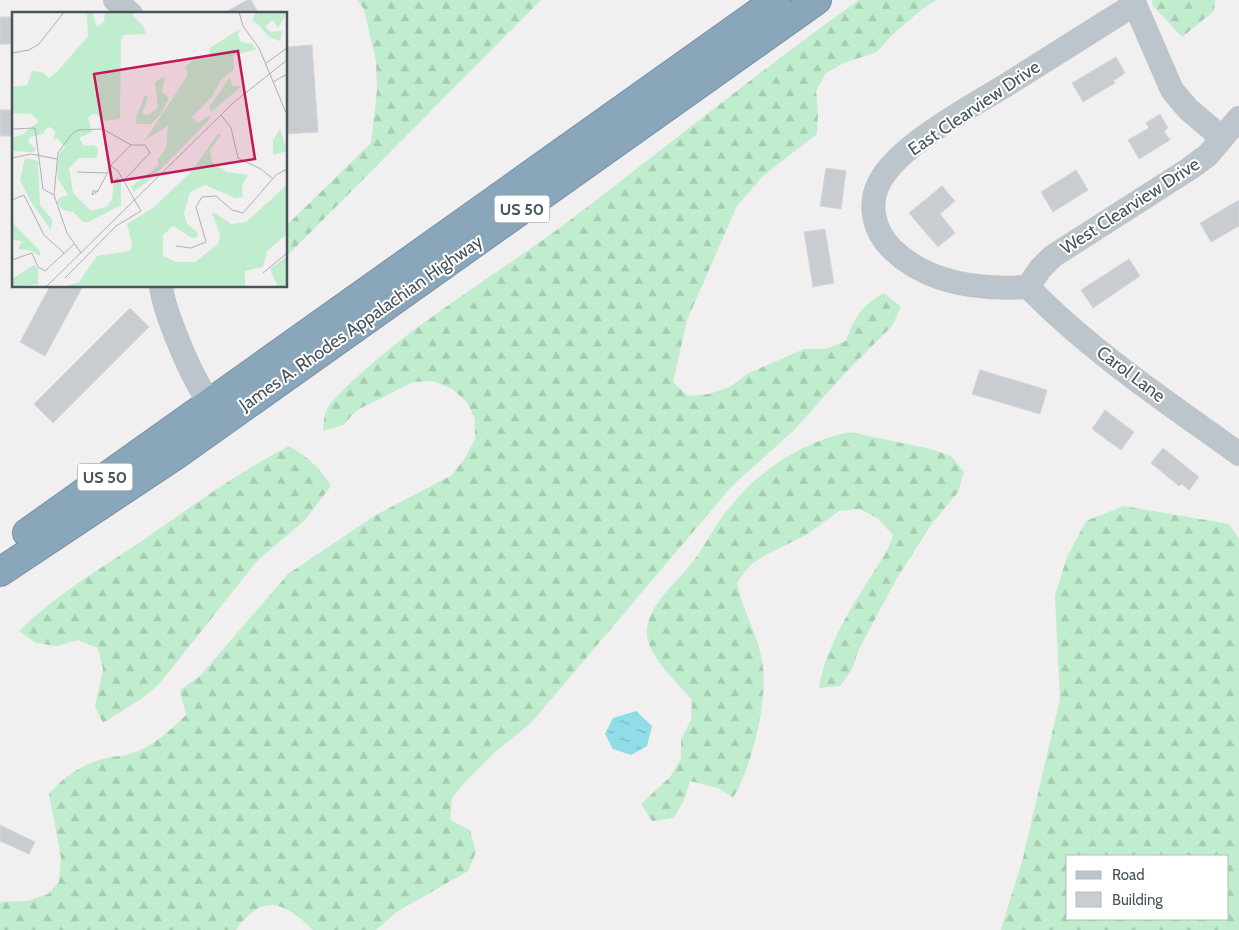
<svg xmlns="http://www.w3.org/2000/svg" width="1239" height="930" font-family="Cabin,sans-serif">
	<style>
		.forest { fill: url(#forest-firs); fill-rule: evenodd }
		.water { fill: url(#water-ripples) }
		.building { fill: #c9cdd1; stroke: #d3d6da }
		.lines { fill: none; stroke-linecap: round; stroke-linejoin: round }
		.highway-casing { stroke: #7591a7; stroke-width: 30 }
		.minor { stroke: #bbc5cb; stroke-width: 24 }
		.highway { stroke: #8aa6bb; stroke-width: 28 }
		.labels { text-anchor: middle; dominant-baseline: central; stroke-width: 4; stroke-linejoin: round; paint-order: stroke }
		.shield { fill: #fff; stroke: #7f878c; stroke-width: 1 }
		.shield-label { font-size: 16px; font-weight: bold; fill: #48545b }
		.street-label { font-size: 18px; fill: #48545b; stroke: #fff }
		.inset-road { fill: none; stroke: #adb1b4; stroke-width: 1 }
		.view { fill: #c2185b; fill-opacity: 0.15; stroke: #c2185b; stroke-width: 2.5 }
		.inset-edge { fill: none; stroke: #48545b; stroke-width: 2.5 }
	</style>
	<defs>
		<pattern id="forest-firs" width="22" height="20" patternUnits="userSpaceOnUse" patternTransform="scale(1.25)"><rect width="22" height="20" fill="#c0edcd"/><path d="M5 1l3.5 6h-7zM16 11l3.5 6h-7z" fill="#a6cdb2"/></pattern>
		<pattern id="water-ripples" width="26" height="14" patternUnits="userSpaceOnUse" patternTransform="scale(1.25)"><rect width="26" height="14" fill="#90dde7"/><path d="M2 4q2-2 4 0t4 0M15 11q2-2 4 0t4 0" fill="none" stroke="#78b6be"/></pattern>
	</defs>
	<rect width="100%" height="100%" fill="#f1efef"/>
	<g class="forest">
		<path d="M357 0H541L286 257V226L371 143 377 90 376 61 364 9Z"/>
		<path d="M859 0H937L922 9 891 36 877 52 844 63 826 73 816 91 818 113 817 134 764 175 737 206 687 320 673 382 688 396 709 394 730 387 747 374 804 349H826L846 341C856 315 860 307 884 293L901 307 892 326 848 370 793 431 732 486 531 723 494 753 465 782 452 798 450 820 470 830 476 852 468 871 398 911 376 930H313C284 902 263 892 236 930H0V902L27 901 48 894 59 882 61 858 49 794C65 775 86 762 111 757 117 756 124 756 130 754 151 748 171 730 186 715L180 690 200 676 288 574 376 515 452 475 465 458 475 439V419L467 402 452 389 433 381 413 382 357 410 343 425 323 431C324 413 325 409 338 395 407 326 493 278 570 220 667 147 760 70 859 0Z"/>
		<path d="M1152 0H1215L1214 11 1182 37 1153 6Z"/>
		<path d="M850 432 931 449 951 456 964 472 958 492 931 525 897 578 859 649 852 669 840 686 819 688C826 646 851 608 873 573 882 560 889 549 893 535L879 519 860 509 839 511 806 535 767 554 750 565 737 583C742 610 757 633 762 660 769 698 753 764 733 798L718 788 690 781 684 800 674 818 652 821 641 804 670 777 681 759V739L691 720 692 700C678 682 643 654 647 628 651 601 679 581 694 560 707 543 716 523 730 507 760 470 803 441 850 432Z"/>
		<path d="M289 446C308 457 320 468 331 486L305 520 257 561 160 683 144 697 103 723 95 707 103 669 98 648 77 640 57 646 36 643 19 631C54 596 98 570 139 543 188 509 236 473 289 446Z"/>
		<path d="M1124 506 1229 524 1239 539V930H1001L1023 858 1060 699 1055 596 1067 557 1086 521ZM1068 856H1228V919H1068Z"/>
	</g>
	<path class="water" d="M636 711 652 726 647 746 631 755 613 749 605 734 613 718Z"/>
	<g class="building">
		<path d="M247 0H251L259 14H222Z"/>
		<path d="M0 17H13L14 44H0Z"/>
		<path d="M312 45 318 132 286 134V47Z"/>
		<path d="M1116 57 1125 73 1113 81 1115 83 1083 102 1072 83Z"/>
		<rect x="0" y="110" width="14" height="26"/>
		<path d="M1160 114 1168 128 1164 131 1170 140 1139 159 1128 140 1149 128 1146 123Z"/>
		<path d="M826 168 846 171 841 209 820 206Z"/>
		<path d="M1076 170 1088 190 1053 212 1041 192Z"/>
		<path d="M942 186 955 201 940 214 955 233 938 247 909 213Z"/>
		<path d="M1239 200V226L1211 242 1200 223Z"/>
		<path d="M825 229 834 283 813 287 804 232Z"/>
		<path d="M1129 259 1140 276 1093 308 1081 290Z"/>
		<path d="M50 286H83L45 356 20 342Z"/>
		<path d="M130 308 149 327 53 423 34 404Z"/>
		<path d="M980 370 1047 390 1040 414 972 394Z"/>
		<path d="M1105 410 1134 432 1121 450 1092 429Z"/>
		<path d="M1163 448 1199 477 1189 490 1182 484 1179 486 1151 463Z"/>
		<path d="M0 825 35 842 29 854 0 841Z"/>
	</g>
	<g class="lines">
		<g class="highway-casing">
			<g id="highway">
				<path d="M27 533 776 0"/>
				<path d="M0 572 176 455 817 0"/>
			</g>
		</g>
		<g class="minor">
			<path d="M115 0 131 14"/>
			<path d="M1133 0 1172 90 1188 109 1222 138"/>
			<path d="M161 286C164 312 193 382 210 402 214 407 219 411 224 415"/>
			<path d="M1028 287C981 290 928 284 893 250 874 232 867 205 880 181 900 145 967 109 1003 87 1047 59 1091 32 1135 4"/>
			<path d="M1028 287 1040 269 1053 256 1189 169 1208 155 1239 118"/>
			<path d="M1028 287C1090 351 1167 402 1239 454"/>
		</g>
		<use href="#highway" class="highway"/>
	</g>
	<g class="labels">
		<g class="shield">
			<rect x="494.5" y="195.5" width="55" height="27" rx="4"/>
			<rect x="77.5" y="463.5" width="55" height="27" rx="4"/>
		</g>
		<g class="shield-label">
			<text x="522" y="209">US 50</text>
			<text x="105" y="477">US 50</text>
		</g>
		<g class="street-label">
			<text transform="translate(974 108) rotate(-34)">East Clearview Drive</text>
			<text transform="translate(1130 206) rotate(-33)">West Clearview Drive</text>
			<text transform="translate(361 323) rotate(-35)">James A. Rhodes Appalachian Highway</text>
			<text transform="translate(1131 374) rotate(37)">Carol Lane</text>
		</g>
	</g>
	<g transform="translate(12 12)">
		<rect width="275" height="275" fill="#f1efef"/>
		<path d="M75 0H80L85 15 92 10 93 0H122L121 4 131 14 134 22 112 23 109 27 108 107 91 109 84 102 79 103 76 106 80 120 67 126 72 134 82 133 86 136 85 146H67L57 156 61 181 79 199 94 195 100 188 102 168 105 165 109 168V193L76 210H71L61 200 51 198 45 191 47 186 56 183 46 167 45 157 47 142 53 135 45 126 41 129 43 120 40 116 35 115 31 122 18 125 16 130 24 137 21 140 0 139V126L11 122 27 109 19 102 0 101V75L15 73 20 59 30 60 37 66 45 60 76 24ZM244 0H275L266 16 261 8 253 14 258 20 270 19 268 29 257 25 246 12 240 9ZM228 17 226 23 229 30 240 32 244 37 221 44 222 58 210 66 199 86 180 105 186 111 198 103 197 108 138 168 121 180 120 174 146 154V147L154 137 156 114 133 128 176 63 173 55 186 44 196 47 199 35ZM153 64 150 79 157 86 149 102 139 112H125L123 108 133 83 136 85 130 102 137 103 146 95 143 70ZM218 65 220 74H230L199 100 197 95ZM268 117 275 139 261 143V128ZM206 122 209 123 198 138 200 150 215 160 236 163 230 173 231 185 223 186 193 173 178 180 172 201 175 212 185 220 186 225 180 226 161 214 151 223V244L164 250H183L206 232 208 222 200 202 202 200 219 212 234 210 275 173V222L255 239 251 255 233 259V275H51L67 270 85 244 118 239 120 231 115 212 141 196 178 161ZM13 146 26 149 28 193 40 207 39 218 19 190 8 168ZM0 210 27 238 29 245 20 239 6 237 10 229 0 228ZM275 244V275H266L258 257ZM22 253 26 257V272L0 275 1 266Z" fill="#c0edcd"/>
		<path class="inset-road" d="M227 0 231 14 247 36 275 103M0 41 17 38 27 32 52 0M253 52 275 36M261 70 275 62M209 103 219 116 226 146 249 157 261 167M0 117 23 116 31 177 42 183M0 146 19 142 45 147M65 160 95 161M112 168 138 141 133 133H119M81 179H86L80 183ZM86 179 100 152 119 133M0 188 12 183 32 223 52 241M164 234 179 236 194 230 184 195 190 185 204 184 220 198 231 201 264 163 275 157M69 241 55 221 42 183 46 141 59 123 66 118 91 117 119 133M0 248 20 241 26 255 33 259 62 232M251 261 275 241M53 266 104 214 129 199 106 159 99 154M34 275 221 91 275 48"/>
		<path class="view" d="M226 39 243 147 100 170 82 62Z"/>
		<rect width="275" height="275" class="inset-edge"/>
	</g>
	<rect x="1066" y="855" width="162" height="65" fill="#ffffff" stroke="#b6bbbd"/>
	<rect x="1076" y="871" width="25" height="8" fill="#bbc5cb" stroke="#b6bbbd"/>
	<text x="1112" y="880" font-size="15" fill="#48545b">Road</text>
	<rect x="1076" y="892" width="25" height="15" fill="#c9cdd1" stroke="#b6bbbd"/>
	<text x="1112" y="905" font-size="15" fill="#48545b">Building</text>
</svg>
